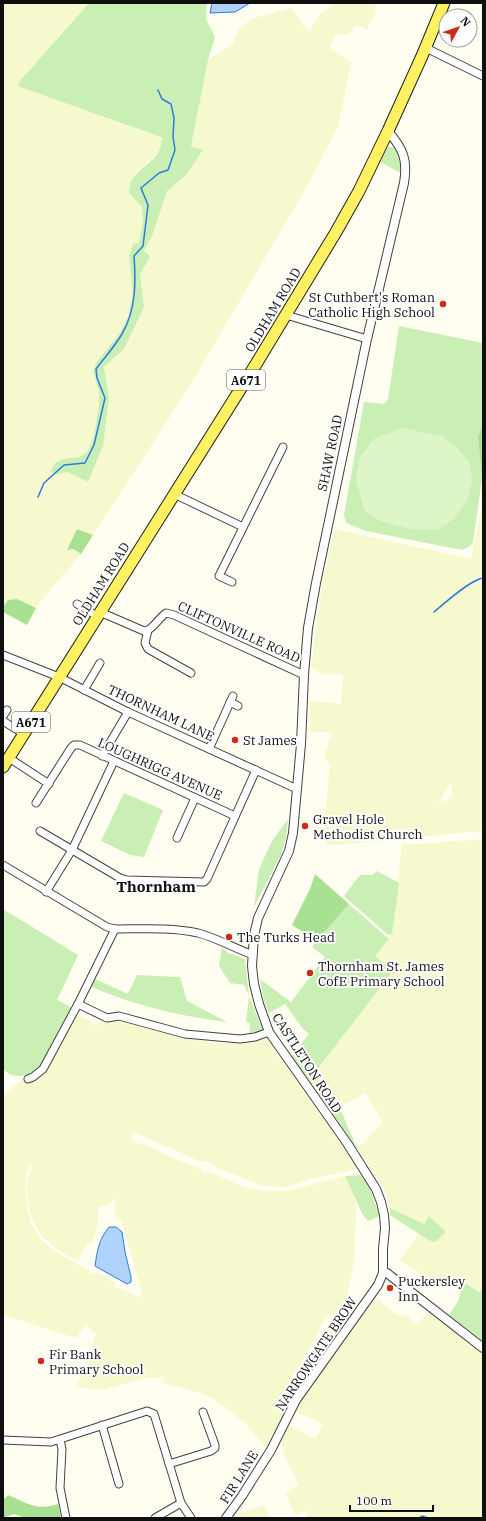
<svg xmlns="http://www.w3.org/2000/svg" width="486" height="1521" font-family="'IBM Plex Serif',serif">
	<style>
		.farmland { fill: #f6f9cd; fill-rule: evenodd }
		.green { fill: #caefb5 }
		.forest { fill: #a9e192 }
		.pitch { fill: #def5c8 }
		.water { fill: #afd3fd; stroke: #2d7bdd }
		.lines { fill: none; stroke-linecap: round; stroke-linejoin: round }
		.stream { stroke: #2d7bdd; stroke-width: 1.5 }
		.minor-casing { stroke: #424242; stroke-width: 9 }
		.tertiary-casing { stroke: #424242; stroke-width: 10 }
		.primary-casing { stroke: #202020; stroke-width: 13 }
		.minor { stroke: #fff; stroke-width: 7 }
		.tertiary { stroke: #fff; stroke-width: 8 }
		.primary { stroke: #fff161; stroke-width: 11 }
		.poi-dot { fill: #d02a16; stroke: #fff; stroke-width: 1.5 }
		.labels { text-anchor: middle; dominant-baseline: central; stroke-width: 4; stroke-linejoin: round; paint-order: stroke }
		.shield { fill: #fff; stroke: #575757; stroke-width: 1 }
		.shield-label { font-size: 12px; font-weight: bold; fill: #0f0f0f }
		.poi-label { font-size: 13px; fill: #0f0f0f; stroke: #fff; text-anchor: start }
		.street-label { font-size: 13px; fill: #0f0f0f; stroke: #fff }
		.quarter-label { font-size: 15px; font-weight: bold; fill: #0f0f0f; stroke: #fff }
	</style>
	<rect width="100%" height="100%" fill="#fffef1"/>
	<g class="farmland">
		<path d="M3 3H89L20 81 131 128 163 138 159 151 136 172 130 193 142 207 143 221 139 243 129 256 133 294 128 317 119 334 96 363 93 372 99 390V406L94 436 88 451 80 457 63 459 57 474 68 472 87 481 109 398 104 367 124 349 144 307 140 274 150 256 144 251 152 236 167 191 186 175 203 151 191 146 208 60 233 44 238 30 251 19 291 8 309 32 321 13 335 3H376L375 13 367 29 356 25 351 30 350 34 336 35 329 48 351 62 338 127 305 190 186 392 93 535 77 529 68 550 73 549 81 554 61 578 55 583 36 608 17 599 8 600 3 607Z"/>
		<path d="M483 501V576L475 578 471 585 476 582 483 584V831L335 845 326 844 325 818 330 765 324 756 332 732H309L310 701 341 704 343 675 321 674 311 667 323 578 335 529 471 559ZM452 781V796L447 800 439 802Z"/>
		<path d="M483 839V1288L479 1292 465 1282 463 1286 451 1279 443 1289 400 1260 418 1234 430 1241 431 1218 429 1217 424 1224 390 1208 385 1190 358 1149 383 1123 366 1093 340 1107 329 1096 316 1090 309 1080 393 971 375 956 390 938 392 934 402 845Z"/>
		<path d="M77 1014 96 1025 102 1021 118 1019 170 1035 208 1042 242 1044 267 1039 358 1169 310 1179 285 1187 264 1186 218 1168 212 1164 206 1161H199L134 1132 131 1139 139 1144 143 1143 174 1159 201 1169 203 1173H207V1171L242 1186 262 1191H288L345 1176 357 1202 356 1203 355 1258 345 1305 333 1316H326L310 1348 287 1385 296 1392 280 1422 265 1446 244 1422 212 1398 201 1393 163 1383 164 1377 145 1378 105 1389 95 1390 76 1386 83 1371 96 1334 85 1325 76 1338 3 1315V1095L24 1079 31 1083 44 1073ZM30 1165 33 1166 29 1174 27 1182V1197L30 1212 36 1227 43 1237 59 1251 78 1261 86 1245 92 1243 98 1225V1209L100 1206 109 1205 115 1199V1216L122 1222 141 1289 140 1297 114 1287 116 1283 96 1272 94 1274 90 1273 89 1270 58 1253 41 1240 31 1223 27 1209 25 1179Z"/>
		<path d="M376 1298 396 1315H405L417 1325 429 1311 483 1352V1518H309L305 1511 295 1515 285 1492 299 1485 285 1457 281 1442 289 1426 315 1439 323 1424 295 1411 325 1365Z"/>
		<path d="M264 1505 270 1518H232L236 1514Z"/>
	</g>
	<g class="green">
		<path d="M89 3H207L206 19 215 37 208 60 191 146 203 150 186 175 167 191 152 236 144 251 150 256 140 275 144 307 124 349 104 367 109 398 103 446 88 482 68 472 57 474 50 472 55 463 63 459 80 457 88 451 94 436 99 405V390L93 372 96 363 119 334 128 317 133 294 129 256 133 244 139 243 143 221 142 207 129 193C129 171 150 167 159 151 161 147 161 142 163 138L18 86 20 81Z"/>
		<path d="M388 147H394L398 151 401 173 380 162Z"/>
		<path d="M399 326 483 343V424L478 437 482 479 473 542 469 547 462 550 366 531 346 523 344 515 364 402 384 404 388 399Z"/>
		<path d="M124 793 163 810 144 857 130 855 101 841Z"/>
		<path d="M288 819 286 837 281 855 254 907 259 869 272 841Z"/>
		<path d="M377 871 399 883 392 934 388 935 344 896 360 875H372Z"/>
		<path d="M349 904 389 939 375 956 393 971 309 1080 291 1057 309 1034 303 1029 285 1004 269 1013 264 1001 260 979 291 1002 325 957 312 947Z"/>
		<path d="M3 909 78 955 57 1000 73 1008 43 1064C31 1075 16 1082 3 1069Z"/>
		<path d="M222 947 228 953 245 959 249 996 263 1031 250 1037V1023L246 1022 249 996 244 985 230 983 219 966Z"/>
		<path d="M137 975 180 977 187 1001 227 1022C179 1016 133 1005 89 986L93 978 128 994Z"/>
		<path d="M316 1090 326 1095 330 1102 336 1106 342 1113 357 1148Z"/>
		<path d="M361 1175 369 1187 380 1216 368 1221 363 1215 345 1176Z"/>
		<path d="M390 1208 424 1224 429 1216 446 1232 435 1242 430 1241 390 1215Z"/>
		<path d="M464 1282 479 1292 483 1288V1342L449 1315 458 1301Z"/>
	</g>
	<g class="forest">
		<path d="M483 424V480L482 479 478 437Z"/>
		<path d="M77 529 93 535 81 554 73 549 67 550Z"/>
		<path d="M17 599 36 608 27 625 3 612V607L8 600Z"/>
		<path d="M315 874 349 904 317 941 292 925 310 889Z"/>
		<path d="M8 1495C27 1503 37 1511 58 1504L61 1518H25L14 1514 3 1518V1500Z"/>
	</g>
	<path class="pitch" d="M402 428 442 436 457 447 470 464 472 481 467 500 454 519 437 530 410 529 380 521 364 510 356 480 359 459 374 439Z"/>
	<g class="water">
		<path d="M212 3H250L235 12 210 13Z"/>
		<path d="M109 1227H116L122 1232 125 1252 131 1277V1282L127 1284 95 1266C97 1251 99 1239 109 1227Z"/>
	</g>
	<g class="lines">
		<g class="stream">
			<path d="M38 497 44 483 64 465 85 463 94 445 105 398 97 378 96 369C105 357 115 346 122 334 136 310 136 282 134 256L143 246 148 205 141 188 159 173 168 170 175 150 173 137 174 118 171 104 162 99 158 90"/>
			<path d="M434 612C445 603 470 580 483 578"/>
			<path d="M419 1518 422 1516 428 1518"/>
		</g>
		<g class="minor-casing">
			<g id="minor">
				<path d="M426 48 483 76"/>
				<path d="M286 315 367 339"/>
				<path d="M174 494 243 527"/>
				<path d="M232 582 219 576 283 447"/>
				<path d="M77 604 97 616"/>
				<path d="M100 612 144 631 148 630 145 643 148 649 191 673"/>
				<path d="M148 630C155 626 159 618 166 613L174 615 304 675"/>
				<path d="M3 655 59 677 128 712 297 789"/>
				<path d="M84 690 100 663"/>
				<path d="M230 702 238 706"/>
				<path d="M3 716 7 710"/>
				<path d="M3 721 24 734"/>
				<path d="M209 749 233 696"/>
				<path d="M102 756 128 712"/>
				<path d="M9 758 49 784"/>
				<path d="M36 803 71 748 74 745H80L235 816"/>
				<path d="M40 831 120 878 127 880 204 882 207 879 256 770"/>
				<path d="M177 838 195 798"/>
				<path d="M3 865 107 927 115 929C142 929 171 927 198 933 217 938 234 948 253 955"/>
				<path d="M46 892 72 850 114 761"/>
				<path d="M78 1004 107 1018 119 1016 185 1034 240 1039 255 1037 269 1032"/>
				<path d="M28 1079 33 1077 43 1069 78 1004 115 929"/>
				<path d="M102 1425 119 1484"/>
				<path d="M3 1440 51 1442 147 1411 154 1414 181 1503 191 1518"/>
				<path d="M60 1440 62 1449 60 1488 66 1518"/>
				<path d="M169 1464 211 1451 215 1448V1445L203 1412"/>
				<path d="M155 1518 181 1503"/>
			</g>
		</g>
		<g class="tertiary-casing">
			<g id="tertiary">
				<path d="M383 1273H387L392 1277 483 1348"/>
				<path d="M226 1518 242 1496 271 1450 296 1400 378 1285 383 1273V1249L385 1228 384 1215 381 1202 376 1189 347 1143 269 1032 259 1004 254 984 252 966 254 935 258 918 289 851 293 833 301 744 304 675 308 628 316 583 367 339 404 183C408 159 403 149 388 131"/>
			</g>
		</g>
		<g class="primary-casing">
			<path id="primary" d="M3 767 253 369 336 232 359 191 388 131 422 56 444 3"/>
		</g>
		<use href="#minor" class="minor"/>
		<use href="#tertiary" class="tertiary"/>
		<use href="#primary" class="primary"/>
	</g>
	<g class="poi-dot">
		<circle cx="443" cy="304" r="4"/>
		<circle cx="235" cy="740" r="4"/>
		<circle cx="305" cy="826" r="4"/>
		<circle cx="229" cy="937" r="4"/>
		<circle cx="310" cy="973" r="4"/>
		<circle cx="390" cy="1288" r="4"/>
		<circle cx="41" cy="1361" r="4"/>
	</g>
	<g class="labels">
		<g class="shield">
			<rect x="227" y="370" width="38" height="20" rx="3"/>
			<rect x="12" y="712" width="38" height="20" rx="3"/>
		</g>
		<g class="shield-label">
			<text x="246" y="380">A671</text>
			<text x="31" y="722">A671</text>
		</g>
		<g class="poi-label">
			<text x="435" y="297" text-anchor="end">St Cuthbert's Roman<tspan x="435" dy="15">Catholic High School</tspan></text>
			<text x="243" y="740">St James</text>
			<text x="313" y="819">Gravel Hole<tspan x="313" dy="15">Methodist Church</tspan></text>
			<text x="237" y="937">The Turks Head</text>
			<text x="318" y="966">Thornham St. James<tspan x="318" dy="15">CofE Primary School</tspan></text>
			<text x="398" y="1281">Puckersley<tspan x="398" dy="15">Inn</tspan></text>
			<text x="49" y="1354">Fir Bank<tspan x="49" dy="15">Primary School</tspan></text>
		</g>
		<g class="street-label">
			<text transform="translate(273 310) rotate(-59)">OLDHAM ROAD</text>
			<text transform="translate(330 453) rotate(-78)">SHAW ROAD</text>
			<text transform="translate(101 584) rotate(-58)">OLDHAM ROAD</text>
			<text transform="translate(239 632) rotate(24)">CLIFTONVILLE ROAD</text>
			<text transform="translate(161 713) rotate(25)">THORNHAM LANE</text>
			<text transform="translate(160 769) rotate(24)">LOUGHRIGG AVENUE</text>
			<text transform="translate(307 1063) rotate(57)">CASTLETON ROAD</text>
			<text transform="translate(316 1354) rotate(-56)">NARROWGATE BROW</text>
			<text transform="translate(239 1477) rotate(-58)">FIR LANE</text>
		</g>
		<g class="quarter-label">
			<text x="156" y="886">Thornham</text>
		</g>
	</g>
	<rect width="486" height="1521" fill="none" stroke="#0f0f0f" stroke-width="8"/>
	<g transform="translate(458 28) rotate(50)"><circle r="19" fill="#ffffff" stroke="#9f9f9f"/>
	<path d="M0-3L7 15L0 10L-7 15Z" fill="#d02a16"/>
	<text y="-6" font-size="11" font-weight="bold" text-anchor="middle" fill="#0f0f0f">N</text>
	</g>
	<path d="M350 1505v6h83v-6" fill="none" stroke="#0f0f0f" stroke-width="2"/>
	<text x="356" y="1505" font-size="12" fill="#0f0f0f" stroke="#ffffff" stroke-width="3" paint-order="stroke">100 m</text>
</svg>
